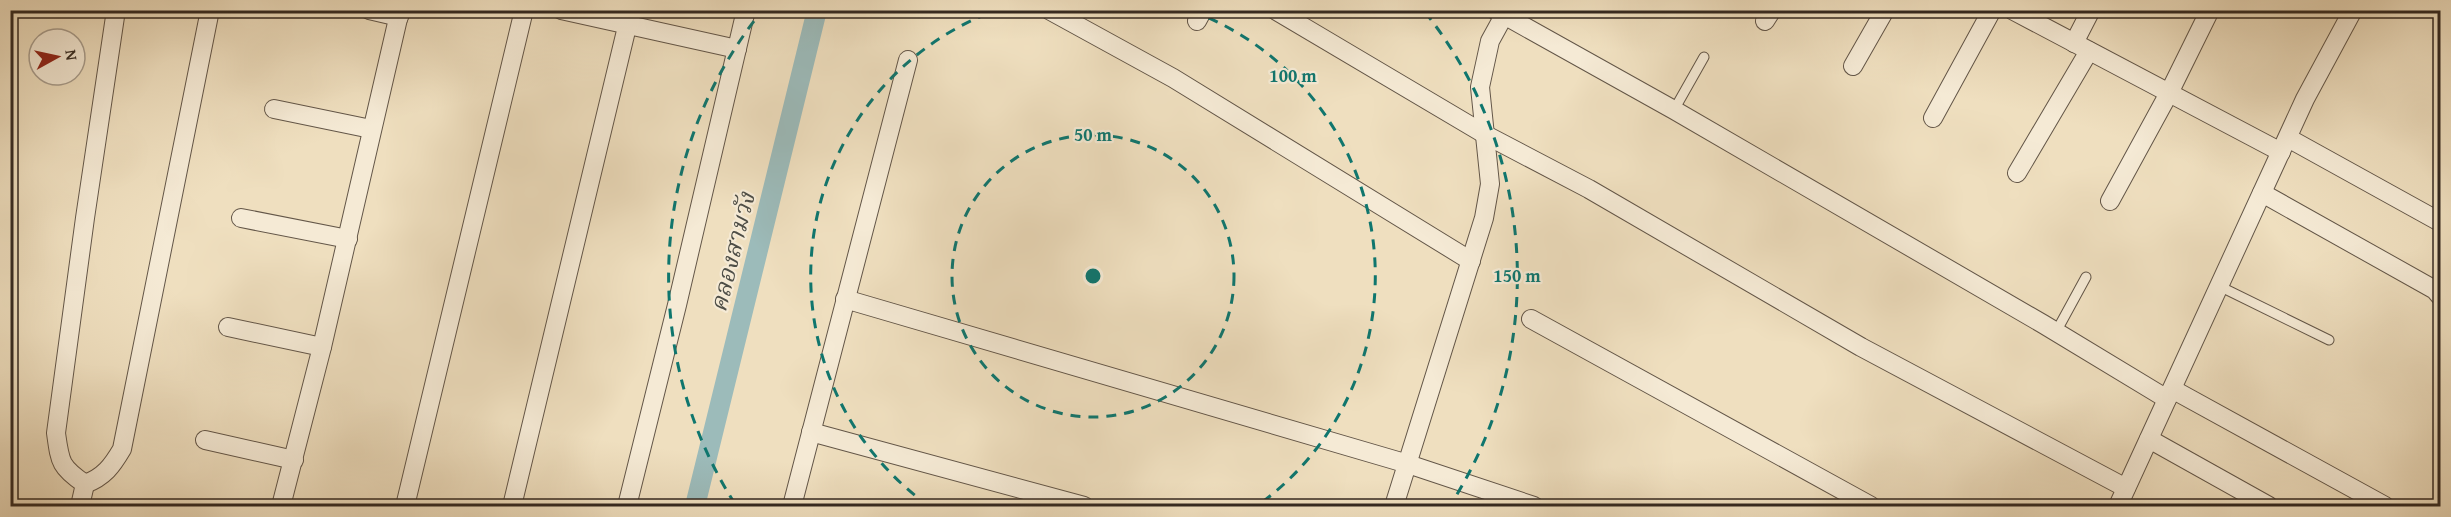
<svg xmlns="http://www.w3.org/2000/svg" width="2451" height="517" font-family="'Gentium Book Plus','Noto Serif Thai',serif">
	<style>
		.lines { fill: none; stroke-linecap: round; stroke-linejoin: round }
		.canal { stroke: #9cbbba; stroke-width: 20 }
		.lane-casing { stroke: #635648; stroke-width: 11 }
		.street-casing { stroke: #635648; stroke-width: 20 }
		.lane { stroke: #f5ead5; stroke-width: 9 }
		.street { stroke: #f5ead5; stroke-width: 18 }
		.ring { fill: none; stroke: #0f766e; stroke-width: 3; stroke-dasharray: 10 8 }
		.labels { text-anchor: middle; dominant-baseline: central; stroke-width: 4.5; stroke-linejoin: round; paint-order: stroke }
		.water-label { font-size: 24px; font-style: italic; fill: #4e4e47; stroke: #f5ead5 }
		.centre { fill: #0f766e; stroke: #f5ead5; stroke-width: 3 }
		.ring-label { font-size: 18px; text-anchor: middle; font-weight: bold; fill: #0f766e; stroke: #f5ead5; stroke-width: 4.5; stroke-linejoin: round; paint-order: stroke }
	</style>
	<rect width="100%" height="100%" fill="#efdfbf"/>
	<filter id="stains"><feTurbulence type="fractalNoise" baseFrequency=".00333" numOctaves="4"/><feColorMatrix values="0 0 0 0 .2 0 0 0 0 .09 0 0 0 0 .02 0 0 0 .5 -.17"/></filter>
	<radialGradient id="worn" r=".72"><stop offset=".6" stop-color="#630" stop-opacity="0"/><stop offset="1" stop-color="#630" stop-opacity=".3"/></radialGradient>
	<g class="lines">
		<path class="canal" d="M695 506 817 10"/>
		<g class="lane-casing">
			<g id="lane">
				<path d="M1674 110 1704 57"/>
				<path d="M2219 286 2329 340"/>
				<path d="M2056 332 2086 277"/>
			</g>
		</g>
		<g class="street-casing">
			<g id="street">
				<path d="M369 10 399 17"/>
				<path d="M561 10 737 49"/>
				<path d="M1049 10 1173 78 1471 261"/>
				<path d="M1275 10 1486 135 1589 189 1861 347 2126 488"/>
				<path d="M1495 10 1674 110 2043 324 2167 399"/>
				<path d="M2012 10 2281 152"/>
				<path d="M1197 21 1203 10"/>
				<path d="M1765 21 1772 10"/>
				<path d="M2074 43 2091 10"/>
				<path d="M1853 66 1885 10"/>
				<path d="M274 109 371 129"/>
				<path d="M1933 118 1992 10"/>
				<path d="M2288 138 2440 222"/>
				<path d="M2017 173 2089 51"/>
				<path d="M2262 193 2435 290 2440 296"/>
				<path d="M2110 201 2169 93 2210 10"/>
				<path d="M241 218 348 239"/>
				<path d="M845 299 1408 464 1534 506"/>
				<path d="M1531 319 1871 506"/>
				<path d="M228 327 322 347"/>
				<path d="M2172 389 2385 506"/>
				<path d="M811 432 1084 506"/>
				<path d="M2149 439 2269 506"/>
				<path d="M205 440 294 460"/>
				<path d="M85 484C104 477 112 466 122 449L210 10"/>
				<path d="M85 484C60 467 60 462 56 433L85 218 116 10"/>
				<path d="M80 506 85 484"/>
				<path d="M281 506 322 347 400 10"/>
				<path d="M405 506 524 10"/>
				<path d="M512 506 631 10"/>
				<path d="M627 506 677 305 746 10"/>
				<path d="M792 506 908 60"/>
				<path d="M1394 506 1484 218 1490 184 1480 87 1490 41 1507 10"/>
				<path d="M2118 506 2305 99 2353 10"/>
			</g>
		</g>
		<use href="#lane" class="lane"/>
		<use href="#street" class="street"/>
	</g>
	<g class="ring">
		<circle cx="1093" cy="276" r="141"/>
		<path d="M929 506A283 283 0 0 1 994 11M1192 11A283 283 0 0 1 1257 506"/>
		<path d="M735 504A424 424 0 0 1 761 12M1425 12A424 424 0 0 1 1451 504"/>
	</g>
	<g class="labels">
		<g class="water-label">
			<text transform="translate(732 252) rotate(-76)">คลองสามวัง</text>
		</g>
	</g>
	<circle cx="1093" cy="276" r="9" class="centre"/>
	<g class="ring-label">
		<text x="1293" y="82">100 m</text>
		<text x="1093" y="141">50 m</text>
		<text x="1517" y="282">150 m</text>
	</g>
	<rect width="2451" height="517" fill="none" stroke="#efdfbf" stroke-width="36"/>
	<rect x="12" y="12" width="2427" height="493" fill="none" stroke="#342921" stroke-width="3"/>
	<rect x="18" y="18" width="2415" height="481" fill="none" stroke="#342921" stroke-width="1.5"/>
	<g transform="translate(57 57) rotate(82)"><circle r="28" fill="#f5ead5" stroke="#a89d8d" stroke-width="1.5"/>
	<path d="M0-4.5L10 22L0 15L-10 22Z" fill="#8f2418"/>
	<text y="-9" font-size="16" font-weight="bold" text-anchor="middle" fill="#342921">N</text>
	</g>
	<rect width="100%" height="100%" filter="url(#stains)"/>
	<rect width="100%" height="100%" fill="url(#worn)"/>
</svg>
